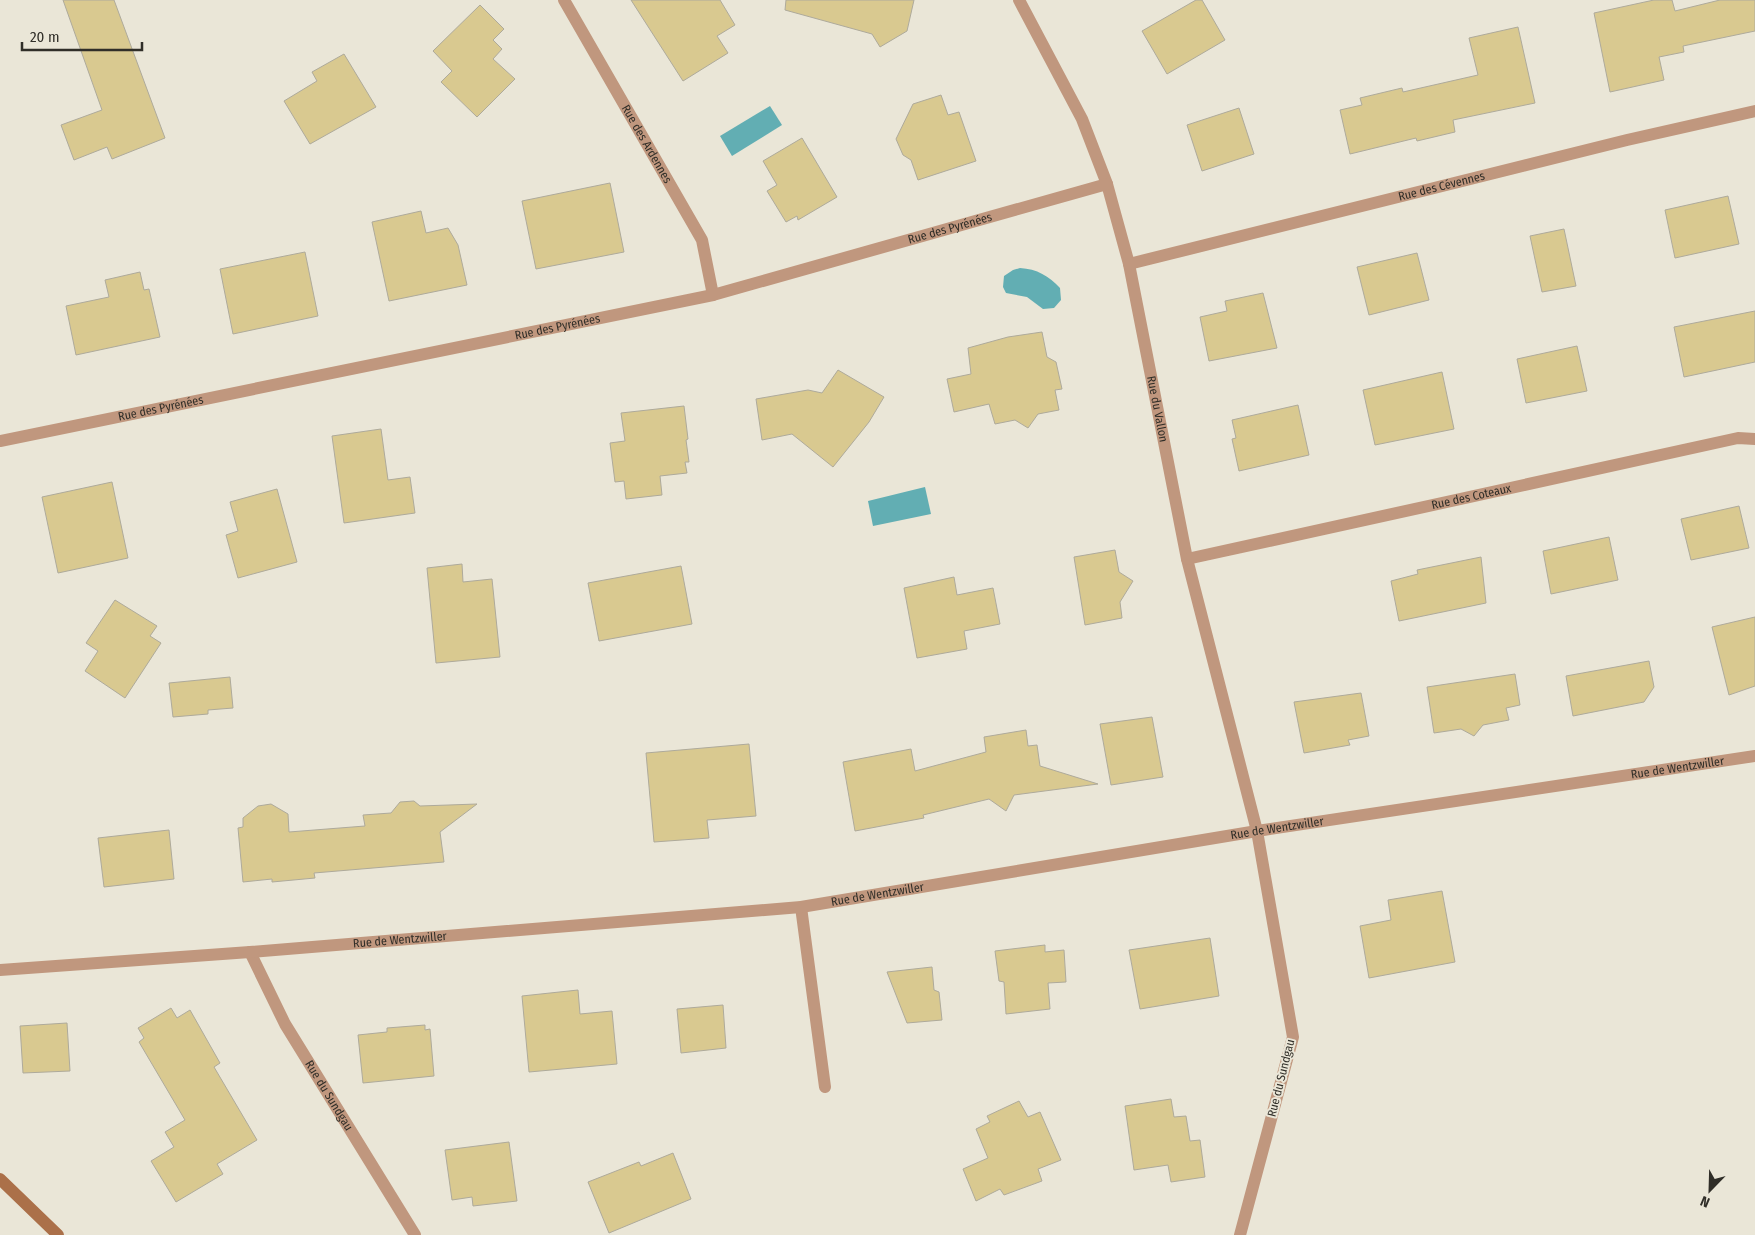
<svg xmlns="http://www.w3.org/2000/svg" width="1755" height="1235" font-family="'Fira Sans Condensed',sans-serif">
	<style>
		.water { fill: #62aeb3 }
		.building { fill: #d9c990; stroke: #aeaa9b }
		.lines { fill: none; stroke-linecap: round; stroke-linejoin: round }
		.street { stroke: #c0977e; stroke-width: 12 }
		.secondary { stroke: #ab7049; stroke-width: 12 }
		.labels { text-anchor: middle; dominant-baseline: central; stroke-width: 4; stroke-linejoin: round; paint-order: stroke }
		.street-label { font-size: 12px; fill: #302e28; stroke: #eae6d7 }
	</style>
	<rect width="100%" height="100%" fill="#eae6d7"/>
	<g class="water">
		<path d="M770 106 782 125 732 156 720 136Z"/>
		<path d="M1020 268C1037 269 1049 276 1060 288L1061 300 1054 308 1043 309 1027 297 1006 293 1003 287 1004 276 1013 270Z"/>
		<path d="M925 487 931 514 873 526 868 501Z"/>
	</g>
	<g class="building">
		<path d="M63 0H114L165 138 112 159 107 147 74 160 61 125 102 110Z"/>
		<path d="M631 0H720L735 25 717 36 728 53 683 81Z"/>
		<path d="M786 0H914L907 31 880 47 872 34 785 10Z"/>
		<path d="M1196 0H1202L1225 40 1167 74 1142 31Z"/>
		<path d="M1654 0H1672L1675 11 1720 0H1755V31L1683 46 1684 52 1659 57 1664 80 1610 92 1594 13Z"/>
		<path d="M480 5 504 29 493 40 502 49 493 59 515 79 477 117 441 82 452 71 433 51Z"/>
		<path d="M1518 27 1535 103 1453 120 1455 132 1417 141 1416 138 1350 154 1340 110 1362 105 1360 98 1402 88 1403 92 1478 75 1469 38Z"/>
		<path d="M344 54 376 107 310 144 284 101 317 81 312 72Z"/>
		<path d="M941 95 948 115 959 112 976 161 918 180 911 160 903 155 896 139 913 104Z"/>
		<path d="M1239 108 1254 154 1202 171 1187 125Z"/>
		<path d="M802 138 837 197 798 220 797 216 786 222 767 191 777 185 763 161Z"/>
		<path d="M610 183 624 252 536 269 522 201Z"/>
		<path d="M1728 196 1739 244 1675 258 1665 210Z"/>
		<path d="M421 211 426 233 448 228 458 245 467 285 389 301 372 222Z"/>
		<path d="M1564 229 1576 286 1542 292 1530 236Z"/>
		<path d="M305 252 318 316 233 334 220 269Z"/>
		<path d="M1417 253 1429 300 1369 315 1357 267Z"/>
		<path d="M140 272 144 290 149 289 160 337 76 355 66 306 109 297 105 280Z"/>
		<path d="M1263 293 1277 348 1209 361 1200 317 1227 311 1225 301Z"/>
		<path d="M1755 311V362L1684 377 1674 327Z"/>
		<path d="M1042 332 1047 357 1056 362 1062 389 1055 390 1059 410 1038 414 1028 428 1015 420 995 424 989 404 954 412 947 379 971 374 968 348 1008 337Z"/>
		<path d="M1577 346 1587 391 1526 403 1517 359Z"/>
		<path d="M838 370 884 397 869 422 833 467 792 434 762 440 756 399 808 390 822 393Z"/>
		<path d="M1442 372 1454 429 1375 445 1363 390Z"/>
		<path d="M1298 405 1309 455 1239 471 1232 439 1236 438 1232 420Z"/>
		<path d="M684 406 688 439 686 440 689 462H685L687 473 660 476 662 495 626 499 624 481 615 482 610 443 625 441 621 413Z"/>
		<path d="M381 429 388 480 410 477 415 513 344 523 332 436Z"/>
		<path d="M112 482 128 558 58 573 42 497Z"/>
		<path d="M277 489 297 562 238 578 226 535 238 531 230 502Z"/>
		<path d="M1739 506 1749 548 1691 560 1681 519Z"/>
		<path d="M1609 537 1618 580 1551 594 1543 551Z"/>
		<path d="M1115 550 1119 572 1133 581 1120 602 1122 618 1085 625 1074 557Z"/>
		<path d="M1481 557 1486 603 1399 621 1391 581 1418 574 1417 570Z"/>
		<path d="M462 564 463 582 492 579 500 657 436 663 427 568Z"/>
		<path d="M681 566 692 624 599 641 588 583Z"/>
		<path d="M954 577 957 595 993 588 1000 624 964 631 967 649 917 658 904 588Z"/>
		<path d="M115 600 157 626 150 636 161 643 125 698 85 671 98 651 86 643Z"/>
		<path d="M1755 617V686L1729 695 1712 627Z"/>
		<path d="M1649 661 1654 687 1644 702 1573 716 1566 676Z"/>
		<path d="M1515 674 1520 705 1506 708 1509 720 1483 725 1474 736 1461 729 1434 733 1427 687Z"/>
		<path d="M230 677 233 708 208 710V714L173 717 169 683Z"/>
		<path d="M1361 693 1369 736 1348 740 1350 745 1304 753 1294 702Z"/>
		<path d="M1152 717 1163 777 1111 785 1100 724Z"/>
		<path d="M1026 730 1028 746 1037 745 1040 766 1098 784 1014 795 1006 811 989 799 923 815 924 818 855 831 843 762 911 749 915 771 986 752 984 737Z"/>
		<path d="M749 744 756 816 707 820 709 838 654 842 646 753Z"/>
		<path d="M414 801 420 806 477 804 440 832 444 862 314 873 315 878 272 882V879L243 882 238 828 243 827V818L258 806 271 804 288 814 289 832 365 826 363 815 391 813 400 802Z"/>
		<path d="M169 830 174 879 104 887 98 838Z"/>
		<path d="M1442 891 1455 962 1369 978 1360 926 1391 920 1388 900Z"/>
		<path d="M1210 938 1219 996 1140 1009 1129 950Z"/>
		<path d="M1045 945V952L1064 950 1066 982 1048 983 1050 1009 1006 1014 1004 982 999 981 995 951Z"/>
		<path d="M932 967 934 990 939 992 942 1020 907 1023 887 972Z"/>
		<path d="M578 990 580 1014 612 1011 617 1064 529 1072 522 996Z"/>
		<path d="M723 1005 726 1048 681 1053 677 1009Z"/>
		<path d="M171 1008 177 1018 190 1010 220 1063 214 1067 257 1140 217 1164 223 1174 176 1202 151 1161 174 1147 165 1132 185 1120 139 1042 144 1038 138 1028Z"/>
		<path d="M67 1023 70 1071 23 1073 20 1026Z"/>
		<path d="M425 1025V1030L430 1029 434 1076 363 1083 358 1035 387 1032V1028Z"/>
		<path d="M1171 1099 1174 1117 1186 1116 1190 1141 1200 1140 1205 1177 1171 1182 1168 1165 1134 1170 1125 1106Z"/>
		<path d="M1019 1101 1028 1117 1040 1112 1061 1160 1038 1169 1042 1181 1004 1195 1000 1189 976 1201 963 1169 988 1158 976 1129 990 1122 987 1116Z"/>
		<path d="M509 1142 517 1201 473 1206 472 1197 452 1200 445 1150Z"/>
		<path d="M673 1153 691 1199 609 1233 588 1182 639 1162 641 1166Z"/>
	</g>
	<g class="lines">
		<g class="street">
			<path id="s1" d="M564 0 702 240 713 295"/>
			<path id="s2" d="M1019 0 1082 119 1107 184 1129 264 1187 559 1257 831 1293 1037 1240 1235"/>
			<path id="s3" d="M1129 264 1627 140 1755 111"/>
			<path id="s4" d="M0 441 713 295 1107 184"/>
			<path id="s5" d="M1187 559 1738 438 1755 439"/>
			<path d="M801 907 825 1087"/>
			<path id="s6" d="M250 952 285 1024 415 1235"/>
			<path id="s7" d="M0 970 250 952 801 907 1257 831 1755 756"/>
		</g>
		<path class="secondary" d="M0 1179 58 1235"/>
	</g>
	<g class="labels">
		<g class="street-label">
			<text stroke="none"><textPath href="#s1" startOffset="166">Rue des Ardennes</textPath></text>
			<text stroke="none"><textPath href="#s3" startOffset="322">Rue des Cévennes</textPath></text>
			<text stroke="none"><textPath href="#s4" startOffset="974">Rue des Pyrénées</textPath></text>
			<text stroke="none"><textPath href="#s4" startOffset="569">Rue des Pyrénées</textPath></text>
			<text stroke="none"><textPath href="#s4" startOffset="164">Rue des Pyrénées</textPath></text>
			<text stroke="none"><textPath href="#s2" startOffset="435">Rue du Vallon</textPath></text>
			<text stroke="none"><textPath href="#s5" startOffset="291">Rue des Coteaux</textPath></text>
			<text stroke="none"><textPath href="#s7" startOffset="1691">Rue de Wentzwiller</textPath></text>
			<text stroke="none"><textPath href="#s7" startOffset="1286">Rue de Wentzwiller</textPath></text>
			<text stroke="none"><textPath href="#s7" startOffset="881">Rue de Wentzwiller</textPath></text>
			<text stroke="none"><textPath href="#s7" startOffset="401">Rue de Wentzwiller</textPath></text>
			<text transform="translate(1281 1078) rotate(-76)">Rue du Sundgau</text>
			<text stroke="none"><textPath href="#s6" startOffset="164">Rue du Sundgau</textPath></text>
		</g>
	</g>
	<g transform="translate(1710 1190) rotate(203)" stroke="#eae6d7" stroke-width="4" paint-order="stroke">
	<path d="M0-4L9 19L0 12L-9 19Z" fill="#302e28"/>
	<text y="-8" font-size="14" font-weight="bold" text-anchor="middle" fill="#302e28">N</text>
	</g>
	<path d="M22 42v8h120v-8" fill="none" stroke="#302e28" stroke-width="2.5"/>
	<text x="30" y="42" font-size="15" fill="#302e28" stroke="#eae6d7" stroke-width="4" paint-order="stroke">20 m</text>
</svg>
